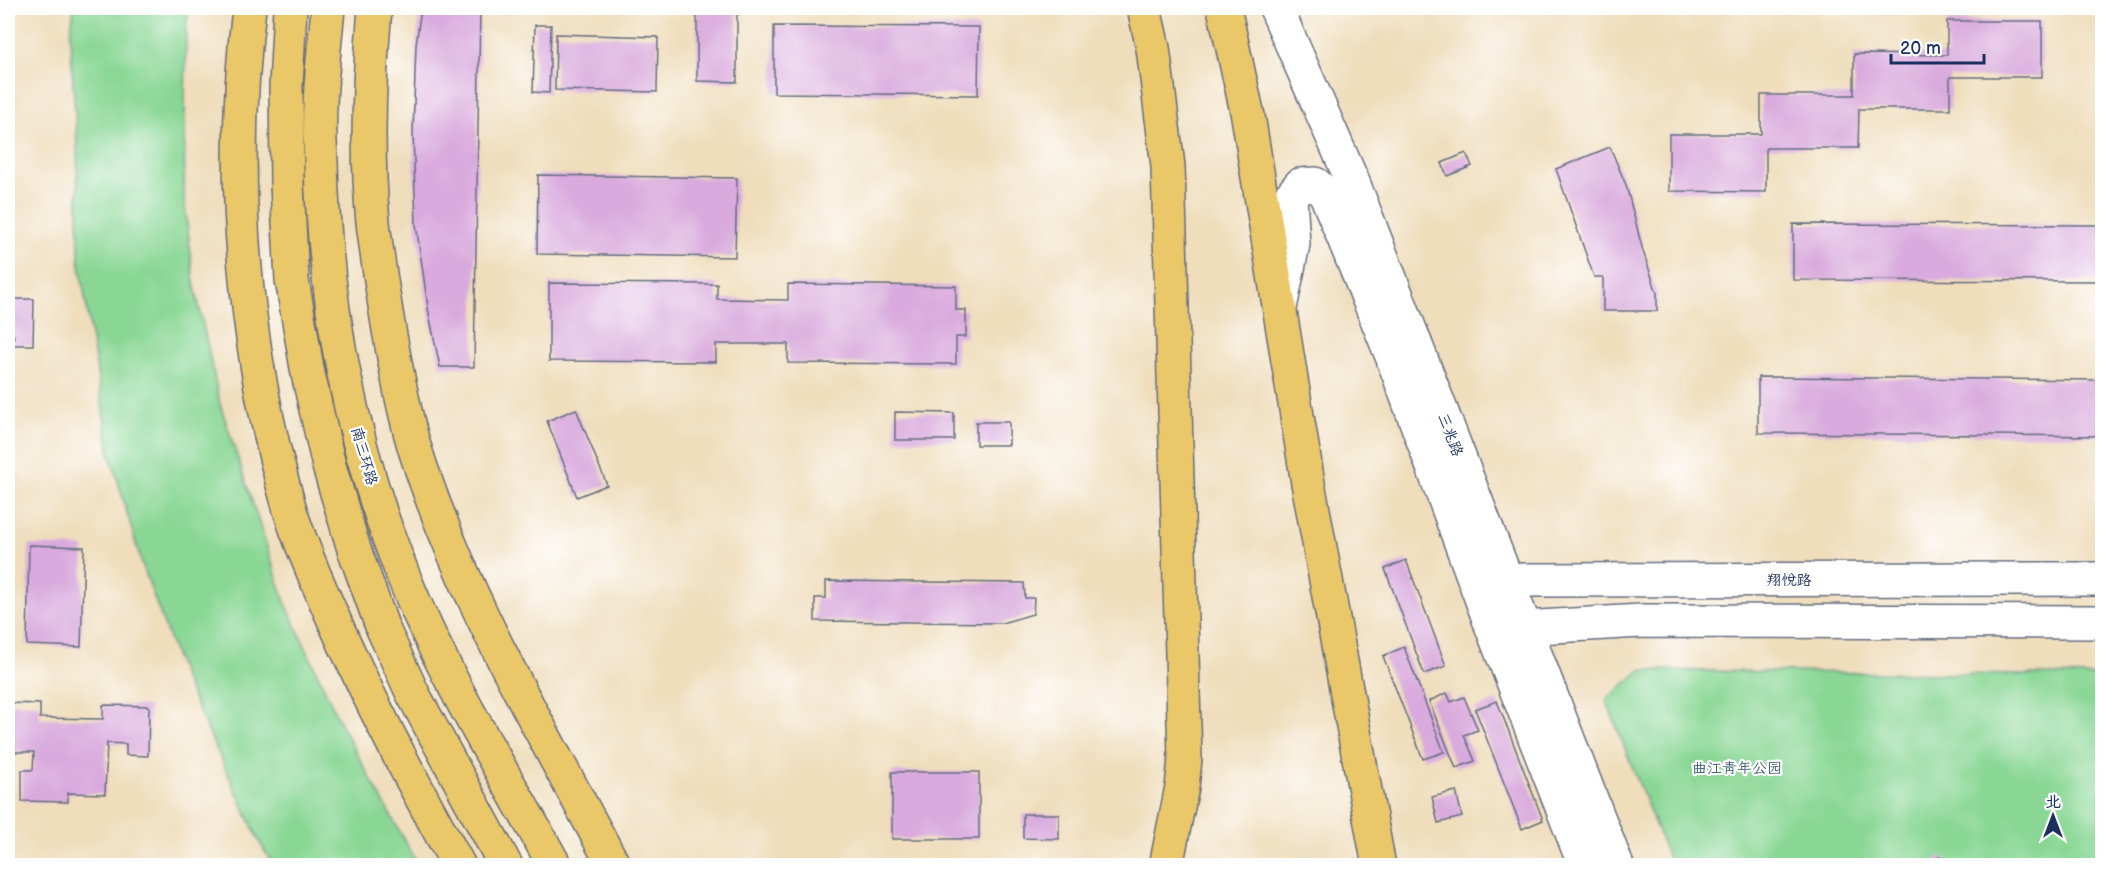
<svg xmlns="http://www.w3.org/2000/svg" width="2110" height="873" font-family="'Balsamiq Sans','LXGW WenKai TC',sans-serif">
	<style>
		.green { fill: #8ad795; stroke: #52837a; stroke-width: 1.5 }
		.building { fill: #d9aadd }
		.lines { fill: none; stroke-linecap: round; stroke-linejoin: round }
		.minor-casing { stroke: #656c7f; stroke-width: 36 }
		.highway-casing { stroke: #656c7f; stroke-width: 36 }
		.minor { stroke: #fff; stroke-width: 33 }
		.highway { stroke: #eac769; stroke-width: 33 }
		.labels { text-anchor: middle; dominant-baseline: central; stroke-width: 4.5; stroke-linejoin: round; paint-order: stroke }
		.street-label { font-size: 15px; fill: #1b2f5e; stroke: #fff }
		.park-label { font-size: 15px; fill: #3c616e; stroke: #fff }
	</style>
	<rect width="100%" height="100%" fill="#fff"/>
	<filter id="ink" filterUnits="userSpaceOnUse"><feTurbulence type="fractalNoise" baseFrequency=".0167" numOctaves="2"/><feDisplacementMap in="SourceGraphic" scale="12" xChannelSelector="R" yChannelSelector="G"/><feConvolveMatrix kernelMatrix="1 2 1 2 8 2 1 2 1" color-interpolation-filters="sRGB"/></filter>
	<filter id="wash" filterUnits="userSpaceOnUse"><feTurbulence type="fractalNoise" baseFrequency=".008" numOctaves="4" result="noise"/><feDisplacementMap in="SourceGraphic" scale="24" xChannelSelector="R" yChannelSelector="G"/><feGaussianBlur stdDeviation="1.35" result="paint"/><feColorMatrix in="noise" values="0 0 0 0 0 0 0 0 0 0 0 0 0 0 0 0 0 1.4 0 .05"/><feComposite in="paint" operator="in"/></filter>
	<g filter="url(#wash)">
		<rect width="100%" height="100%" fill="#efddbb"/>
		<g class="green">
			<path d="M74 8H189L186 27 184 197 194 283 220 404 285 602 341 725 418 865H273L260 843 183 677 141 561 110 454 79 259 77 142 70 36Z"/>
			<path d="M1641 670 2102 676V865H1671L1606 700Z"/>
		</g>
		<g id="blocks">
			<g class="building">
				<path d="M421 8H480L474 367H440L429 314 416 224 413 133 416 45Z"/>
				<path d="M697 11 737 12V82L697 81Z"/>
				<path d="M1947 21H2042V77H1950V109H1859L1858 148H1766V192L1669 191V134H1761V95H1854V54L1947 55Z"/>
				<path d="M535 25H551L549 93 533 92Z"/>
				<path d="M774 26 979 27 978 95 774 93Z"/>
				<path d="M556 34 658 37 657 92 555 90Z"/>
				<path d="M1610 147 1626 185 1643 251 1657 293V311H1603V277H1594L1556 169Z"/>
				<path d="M1466 153 1472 166 1447 176 1442 163Z"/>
				<path d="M538 175 737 178 735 257 537 254Z"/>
				<path d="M1793 224 2102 225V281L1793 280Z"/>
				<path d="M549 283 717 284V299L788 300V284L956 286V310H966V337H956V364L788 363V344H716V362L549 361Z"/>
				<path d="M8 299H34L33 345H13L14 335H8Z"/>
				<path d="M1758 377 2102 380V436L1758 433Z"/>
				<path d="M576 409 607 485 577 497 547 421Z"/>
				<path d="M895 412 954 413V440H895Z"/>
				<rect x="976" y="422" width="33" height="23"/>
				<path d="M29 545 84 547 81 647 27 645Z"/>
				<path d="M1406 560 1446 666 1424 674 1385 569Z"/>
				<path d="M826 581 1024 583 1025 598H1034L1033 614 1002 623 815 621V598H826Z"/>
				<path d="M1404 647 1444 752 1423 759 1383 656Z"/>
				<path d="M1447 693 1451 702 1464 697 1478 730 1464 735 1475 761 1456 768 1429 701Z"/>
				<path d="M1497 701 1543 820 1522 829 1475 709Z"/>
				<path d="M8 703 40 704V718L103 719V705L149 706 148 756 126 755V744L107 743 105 794 68 793V802L22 801V770H33L34 752H8Z"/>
				<rect x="892" y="772" width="87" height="67"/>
				<path d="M1456 791 1462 817 1438 823 1432 797Z"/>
				<path d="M1023 814H1059V839L1023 838Z"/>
				<path d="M1939 856 1956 866H1934Z"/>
			</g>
		</g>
	</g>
	<g filter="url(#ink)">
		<use href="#blocks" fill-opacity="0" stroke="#656c7f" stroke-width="1.5"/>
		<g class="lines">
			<g class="minor-casing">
				<g id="minor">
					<path d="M1276 8 1354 185 1617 866"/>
					<path d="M1280 308 1293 244 1290 197 1300 185 1315 184 1325 192 1392 356 1493 630 1585 866"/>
					<path d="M1486 580 2102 579"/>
					<path d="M1504 629 1641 621 2102 622"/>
				</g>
			</g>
			<g class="highway-casing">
				<g id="highway">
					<path d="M249 8C229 175 243 349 290 510 300 544 316 579 330 611 368 699 412 782 459 866"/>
					<path d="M290 8 286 86 287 185 292 280 308 374 329 466 354 549 383 629 413 694 506 866"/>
					<path d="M328 8C325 41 321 74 320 107 319 125 320 144 321 162 324 302 351 445 403 575 443 676 502 770 555 866"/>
					<path d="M375 8C369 78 366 151 373 222 377 258 383 294 389 330 396 369 403 408 414 446 460 594 541 729 614 866"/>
					<path d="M1144 8 1153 48 1168 166 1185 759 1182 787 1166 866"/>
					<path d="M1224 8 1248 116 1308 483 1379 866"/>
				</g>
			</g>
			<use href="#minor" class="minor"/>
			<use href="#highway" class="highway"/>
		</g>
	</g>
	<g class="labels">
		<g class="street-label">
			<text transform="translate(1450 435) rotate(69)">三兆路</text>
			<text transform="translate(364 456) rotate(74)">南三环路</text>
			<text x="1789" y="580">翔悦路</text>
		</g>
		<g class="park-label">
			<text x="1737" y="768">曲江青年公园</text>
		</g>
	</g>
	<rect width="2110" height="873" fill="none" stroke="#fff" stroke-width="30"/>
	<g transform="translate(2053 816)" stroke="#ffffff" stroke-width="4.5" paint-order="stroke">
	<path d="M0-4.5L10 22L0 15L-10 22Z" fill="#1b2f5e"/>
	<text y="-9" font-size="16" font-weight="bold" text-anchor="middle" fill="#1b2f5e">北</text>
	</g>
	<path d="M1891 54v9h93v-9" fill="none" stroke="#1b2f5e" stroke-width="3"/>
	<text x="1900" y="54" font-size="18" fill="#1b2f5e" stroke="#ffffff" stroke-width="4.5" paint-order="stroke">20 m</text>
</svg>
